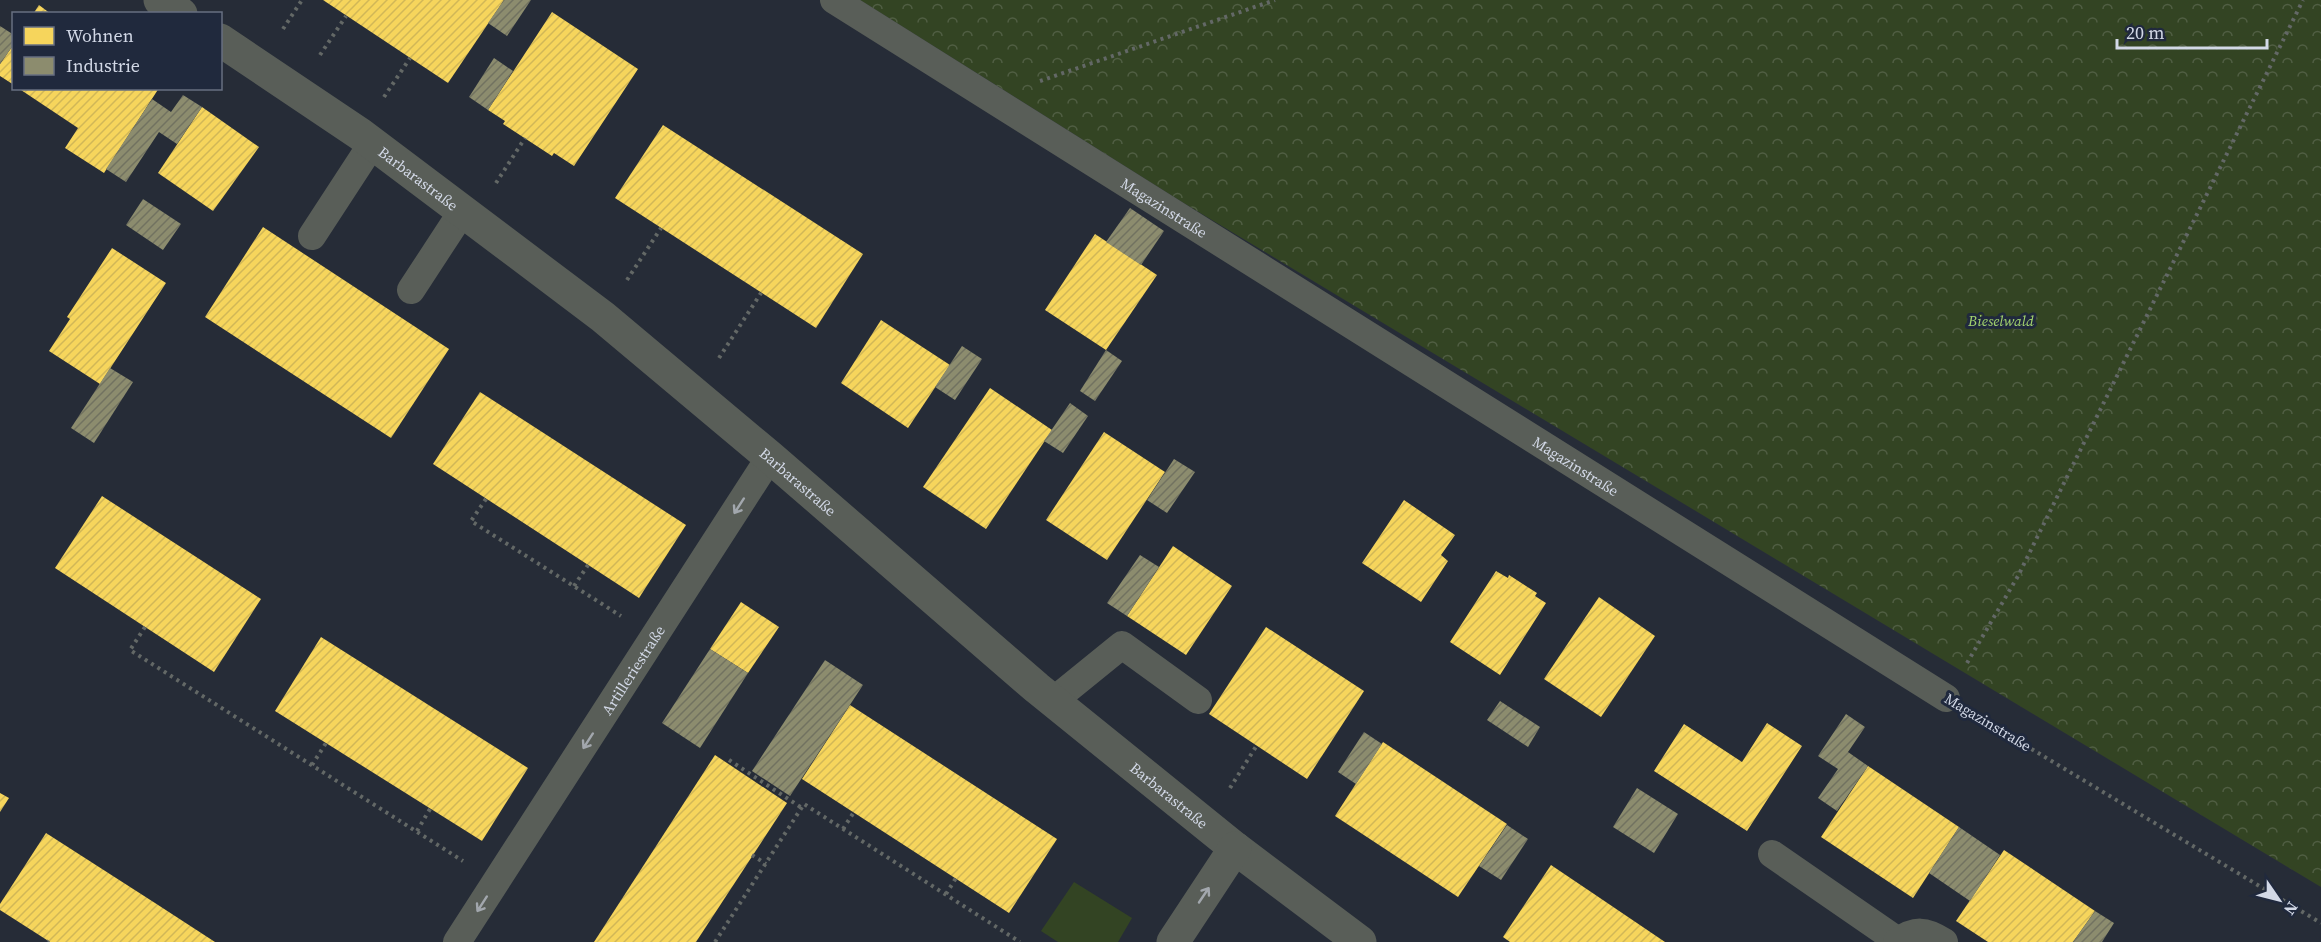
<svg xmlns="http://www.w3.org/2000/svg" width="2321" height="942" font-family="'Source Serif 4',serif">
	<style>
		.forest { fill: url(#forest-crowns) }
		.park { fill: #334423 }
		.homes { fill: url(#homes-hatch) }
		.industry { fill: url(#industry-hatch) }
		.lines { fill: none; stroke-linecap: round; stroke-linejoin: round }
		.path { stroke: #636866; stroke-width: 4; stroke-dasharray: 3 4.5; stroke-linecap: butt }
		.lane { stroke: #595e58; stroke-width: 28 }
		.street { stroke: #595e58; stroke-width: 33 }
		.oneway { stroke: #a2a7ad }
		.labels { text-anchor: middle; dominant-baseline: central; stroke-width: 6; stroke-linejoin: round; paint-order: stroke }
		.street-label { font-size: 15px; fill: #d2d8e6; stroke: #20293d }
		.park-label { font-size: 15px; font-style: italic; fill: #a3d36e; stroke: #20293d }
	</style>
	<defs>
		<pattern id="forest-crowns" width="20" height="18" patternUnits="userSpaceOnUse" patternTransform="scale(1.5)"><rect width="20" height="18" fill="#334423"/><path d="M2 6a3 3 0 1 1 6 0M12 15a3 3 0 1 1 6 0" fill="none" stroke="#505e43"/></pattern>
		<pattern id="homes-hatch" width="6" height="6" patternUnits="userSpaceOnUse" patternTransform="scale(1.5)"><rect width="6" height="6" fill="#f6d55c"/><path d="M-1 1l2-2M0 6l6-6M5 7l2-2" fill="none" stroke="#d1b757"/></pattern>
		<pattern id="industry-hatch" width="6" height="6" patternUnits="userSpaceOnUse" patternTransform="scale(1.5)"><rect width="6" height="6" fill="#8c8c6e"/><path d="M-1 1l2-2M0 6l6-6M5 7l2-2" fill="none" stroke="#717260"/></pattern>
	</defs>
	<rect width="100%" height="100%" fill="#262c37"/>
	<path class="forest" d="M860 0H2321V887L1182 202Z"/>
	<path class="park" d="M1074 882 1132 918 1118 942H1058L1041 931Z"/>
	<g class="homes">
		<path d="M323 0H504L448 83Z"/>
		<path d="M39 5 51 14H33Z"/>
		<path d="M552 12 638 69 574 166 554 153 552 156 503 124 505 121 488 110Z"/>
		<path d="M14 44V85L0 76V64Z"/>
		<path d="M18 88H159L104 173 65 148 78 128Z"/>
		<path d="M202 107 259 147 213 211 158 173Z"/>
		<path d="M663 125 863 254 816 328 615 198Z"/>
		<path d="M263 227 449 349 391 438 205 317Z"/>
		<path d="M1095 234 1157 275 1106 350 1045 310Z"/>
		<path d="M112 248 166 283 100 384 49 351 70 319 67 317Z"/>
		<path d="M881 320 950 365 908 428 841 383Z"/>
		<path d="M990 388 1052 430 986 529 923 487Z"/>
		<path d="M480 392 686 525 639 598 433 464Z"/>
		<path d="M1104 432 1165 472 1107 560 1046 520Z"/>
		<path d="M102 496 261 599 214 672 55 568Z"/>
		<path d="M1404 500 1455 535 1441 555 1448 561 1421 602 1362 563Z"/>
		<path d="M1173 546 1232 586 1186 655 1127 616Z"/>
		<path d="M1496 571 1508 578 1509 575 1537 593 1535 596 1546 603 1500 675 1450 642Z"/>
		<path d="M1599 597 1655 636 1601 717 1544 679Z"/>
		<path d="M741 602 779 627 748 673 710 649Z"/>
		<path d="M1266 627 1364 691 1307 779 1209 714Z"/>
		<path d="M321 637 528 768 482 841 275 711Z"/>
		<path d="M850 705 1057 839 1009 913 802 779Z"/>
		<path d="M1767 723 1802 746 1747 831 1654 771 1684 724 1742 762Z"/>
		<path d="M1383 742 1507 824 1458 897 1335 816Z"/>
		<path d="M715 755 787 803 696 942H594Z"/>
		<path d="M1868 766 1959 827 1913 898 1821 837Z"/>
		<path d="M0 793 9 798 0 812Z"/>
		<path d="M46 833 155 903 215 942H50L0 910V904Z"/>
		<path d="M2004 850 2095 911 2073 942H1988L1956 921Z"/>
		<path d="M1551 865 1597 896 1665 942H1510L1503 937Z"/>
	</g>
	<g class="industry">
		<path d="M504 0H531L507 36 488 23Z"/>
		<path d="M0 26 14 35V44L0 64Z"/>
		<path d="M494 58 513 71 488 110 469 97Z"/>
		<path d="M183 95 202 107 177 144 159 132 126 182 106 169 152 99 171 112Z"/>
		<path d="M143 199 181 224 163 250 126 225Z"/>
		<path d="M1130 208 1164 231 1141 265 1106 242Z"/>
		<path d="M962 346 982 359 955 400 935 387Z"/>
		<path d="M1106 350 1122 361 1095 401 1080 391Z"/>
		<path d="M110 368 133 382 94 443 71 428Z"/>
		<path d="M1070 403 1088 416 1063 453 1044 441Z"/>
		<path d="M1174 459 1195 472 1167 513 1147 500Z"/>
		<path d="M1140 555 1159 567 1127 616 1107 603Z"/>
		<path d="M710 649 748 673 700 748 662 723Z"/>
		<path d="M825 660 863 685 790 796 752 771Z"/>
		<path d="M1500 701 1540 727 1528 747 1487 720Z"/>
		<path d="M1846 714 1865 727 1848 752 1868 766 1837 811 1818 798 1838 769 1818 756Z"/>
		<path d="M1364 732 1382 744 1356 784 1338 772Z"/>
		<path d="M1637 788 1678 814 1654 853 1613 827Z"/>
		<path d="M1507 825 1528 839 1501 880 1479 866Z"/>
		<path d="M1959 827 2000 855 1970 901 1929 873Z"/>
		<path d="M2095 911 2114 923 2102 942H2073Z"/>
	</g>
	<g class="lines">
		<g class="path">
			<path d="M283 29 302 0"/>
			<path d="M320 55 346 16"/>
			<path d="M1040 81 1275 0"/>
			<path d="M384 97 410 58"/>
			<path d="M496 183 525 138"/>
			<path d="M627 280 661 228"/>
			<path d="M719 358 761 293"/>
			<path d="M486 499 471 521 621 616"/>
			<path d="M574 586 588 565"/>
			<path d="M145 627 130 650 463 861"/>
			<path d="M1967 663 2018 576 2303 0"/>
			<path d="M1980 718 2321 923"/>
			<path d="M729 760 802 808"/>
			<path d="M312 765 326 743"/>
			<path d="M1230 788 1257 745"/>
			<path d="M843 829 854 812"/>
			<path d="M417 831 430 809"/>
			<path d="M752 855 766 864"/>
			<path d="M946 894 956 878"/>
			<path d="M48 942 49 941"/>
			<path d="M715 942 804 804 1020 942"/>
		</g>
		<g class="lane">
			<path id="s1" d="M834 0 1946 698"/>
			<path d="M312 236 372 144"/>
			<path d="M411 290 462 212"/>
			<path d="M1053 701 1122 645 1198 700"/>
			<path d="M1772 854 1898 941"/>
			<path id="s2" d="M457 942 770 457"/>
			<path d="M1897 942C1915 929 1926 930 1944 942"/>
		</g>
		<g class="street">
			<path d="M160 0 181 14"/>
			<path id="s3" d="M220 40 360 134 603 317 770 457 1037 688 1235 848 1360 942"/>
			<path d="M1173 942 1235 848"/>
		</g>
	</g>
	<defs><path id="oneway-shaft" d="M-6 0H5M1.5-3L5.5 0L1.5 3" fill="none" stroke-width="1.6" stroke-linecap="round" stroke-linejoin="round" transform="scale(1.5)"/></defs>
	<g class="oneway">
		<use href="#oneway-shaft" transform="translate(739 506) rotate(123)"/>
		<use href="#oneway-shaft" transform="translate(588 741) rotate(123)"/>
		<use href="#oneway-shaft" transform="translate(1204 895) rotate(-56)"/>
		<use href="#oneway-shaft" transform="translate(482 904) rotate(123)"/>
	</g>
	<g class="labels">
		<g class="street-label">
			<text stroke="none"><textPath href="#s3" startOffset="242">Barbarastraße</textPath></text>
			<text stroke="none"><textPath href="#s1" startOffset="390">Magazinstraße</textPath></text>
			<text stroke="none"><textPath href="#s1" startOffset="876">Magazinstraße</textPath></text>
			<text stroke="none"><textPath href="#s3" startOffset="728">Barbarastraße</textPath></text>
			<text stroke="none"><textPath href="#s2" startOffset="324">Artilleriestraße</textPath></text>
			<text transform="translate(1988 722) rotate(31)">Magazinstraße</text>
			<text stroke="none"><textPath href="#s3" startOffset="1214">Barbarastraße</textPath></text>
		</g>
		<g class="park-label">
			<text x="2001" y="320">Bieselwald</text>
		</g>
	</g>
	<rect x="12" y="12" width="210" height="78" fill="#20293d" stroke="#676f81" stroke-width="1.5"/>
	<rect x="24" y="27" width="30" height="18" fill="#f6d55c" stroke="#676f81" stroke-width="1.5"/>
	<text x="66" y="42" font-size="18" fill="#d2d8e6">Wohnen</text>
	<rect x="24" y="57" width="30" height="18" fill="#8c8c6e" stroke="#676f81" stroke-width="1.5"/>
	<text x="66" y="72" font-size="18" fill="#d2d8e6">Industrie</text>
	<g transform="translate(2279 900) rotate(125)" stroke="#20293d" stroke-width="4.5" paint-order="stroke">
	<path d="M0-4.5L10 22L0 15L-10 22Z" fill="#d2d8e6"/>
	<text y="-9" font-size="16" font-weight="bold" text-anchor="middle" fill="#d2d8e6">N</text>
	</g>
	<path d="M2117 39v9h150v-9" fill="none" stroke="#d2d8e6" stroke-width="3"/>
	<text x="2126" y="39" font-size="18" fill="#d2d8e6" stroke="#20293d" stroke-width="4.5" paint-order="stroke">20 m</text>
</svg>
